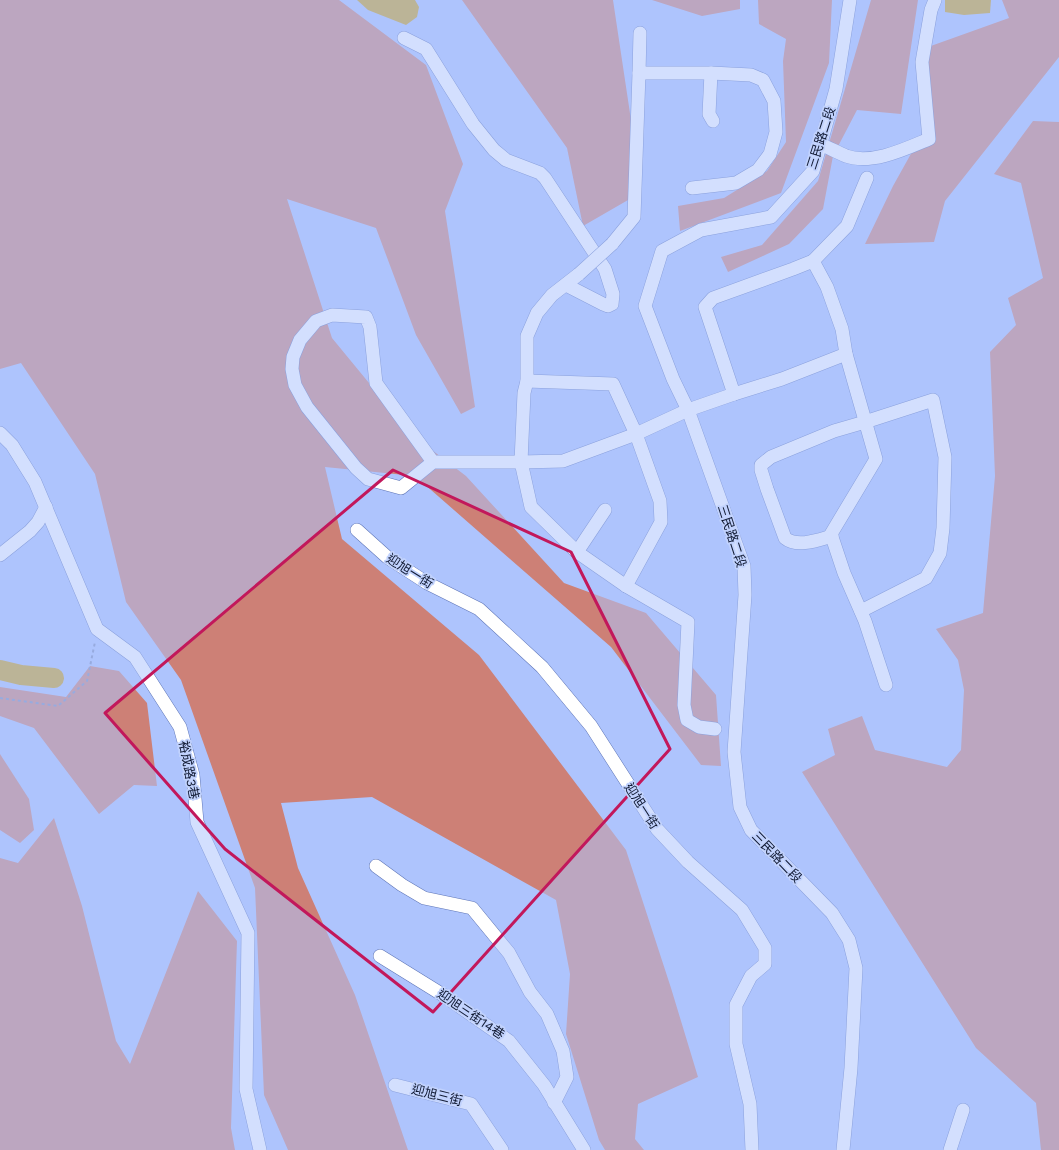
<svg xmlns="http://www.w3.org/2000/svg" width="1059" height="1150" font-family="'Work Sans','Noto Sans TC',sans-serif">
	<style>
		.green { fill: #cd8076 }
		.water { fill: #cba01c }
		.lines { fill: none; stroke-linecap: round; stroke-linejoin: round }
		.river { stroke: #cba01c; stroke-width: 20 }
		.minor-casing { stroke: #5f76b7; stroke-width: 14 }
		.path { stroke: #7b8cbb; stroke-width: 2; stroke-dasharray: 3 3; stroke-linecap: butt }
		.minor { stroke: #fff; stroke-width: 13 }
		.minor-bridge-casing { stroke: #5f76b7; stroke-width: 14; stroke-linecap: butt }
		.minor-bridge { stroke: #fff; stroke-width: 13 }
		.marked { fill: none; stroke: #c2185b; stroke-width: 3; stroke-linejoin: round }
		.labels { text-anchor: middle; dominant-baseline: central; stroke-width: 3.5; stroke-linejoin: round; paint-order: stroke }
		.street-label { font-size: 13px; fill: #0f1831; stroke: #c1d2fd }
	</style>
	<rect width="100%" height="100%" fill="#aec4fd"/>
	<g class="green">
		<path d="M0 0H339L426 65 463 164 445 211 475 407 461 414 416 335 376 228 287 199 332 338 411 434 466 476 564 583 646 613 716 695 721 766 701 765 611 647 415 476 325 467 342 539 479 655 626 850 671 988 698 1077 638 1104 635 1139 644 1150H605L599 1140 566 1034 570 974 556 900 372 797 281 803 298 868 355 995 408 1150H288L264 1095 255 888 181 680 126 602 95 474 21 363 0 369Z"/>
		<path d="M462 0H613L637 160 635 196 583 226 567 148Z"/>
		<path d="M652 0H740V9L702 16Z"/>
		<path d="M758 0H832L829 63 781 193 680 231 678 206 724 198 767 171 786 142 783 61 786 39 759 24Z"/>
		<path d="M871 0H918L901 114 857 110 833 156 823 209 789 244 728 272 721 257 762 245 818 181Z"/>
		<path d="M1002 0H1059V57L945 201 934 242 865 244 893 186 922 134 928 47 1009 18Z"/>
		<path d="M1033 121 1059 122V1150H1041L1036 1103 976 1048 802 772 835 755 828 729 862 716 875 750 947 767 961 750 964 690 958 660 936 629 983 613 995 476 990 352 1016 325 1008 298 1043 278 1021 183 994 174Z"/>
		<path d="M90 666 119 671 147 703 157 786 134 785 99 814 34 728 0 716V687L66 697Z"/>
		<path d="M0 754 29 799 34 830 20 843 0 830Z"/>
		<path d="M54 818 82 906 116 1041 130 1064 198 891 237 941 231 1128 235 1150H0V858L18 863Z"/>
	</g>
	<g class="water">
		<path d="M357 0H415L419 7 417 17 406 25 368 10Z"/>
		<path d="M945 0H991L990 13 964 15 945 12Z"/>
	</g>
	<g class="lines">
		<path class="river" d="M0 670 21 675 54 678"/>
		<g class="minor-casing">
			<g id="minor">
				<path d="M404 38 426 49 473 124 494 150 506 160 540 173 545 178 605 269 613 294 612 304 608 306 603 304 566 285"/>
				<path d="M639 73 640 33"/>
				<path d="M711 73 709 114 713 121"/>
				<path d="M820 144C829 148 837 152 846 156 872 165 905 149 929 139L922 62 931 10 935 0"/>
				<path d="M867 178 847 226 813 261 827 287 842 329 846 354 876 459 831 534 844 573 865 621 886 685"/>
				<path d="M612 244 634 217 639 73H711L751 75 763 80 774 101 776 132 770 154 758 170 736 183 692 188"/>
				<path d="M579 274 552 295 537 313 527 336V381L524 393 521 462 531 507 577 552 626 586 688 622 684 705 687 720 699 727 715 729"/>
				<path d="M527 381 613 384 636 434 660 501 661 522 626 586"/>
				<path d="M734 394 705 307 713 298 793 269 813 261"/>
				<path d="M0 433 12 445 35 482 97 629 135 657 180 727 193 775 197 822 248 933 246 1089 260 1150"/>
				<path d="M433 462 376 383 370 327 366 317 332 315 316 321 300 340 293 357 292 369 295 385 307 407 356 468 368 479 401 488 433 462H521L563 461 636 434 688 410 734 394 782 379 846 354"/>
				<path d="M357 530 387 557 427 583 479 609 542 667 591 726 657 829 688 862 742 910 765 948V964L751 976 736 1005V1044L750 1104 752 1150"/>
				<path d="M832 536C818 540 797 548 785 538L767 489 761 470V465L771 457 834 431 865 422 933 400 945 457 943 528 940 553 926 578 861 611"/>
				<path d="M577 552 605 510"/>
				<path d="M0 555 30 531 38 522 46 507"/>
				<path d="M376 866 402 885 424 898 472 908 509 953 530 992 547 1014 563 1051 567 1077 554 1103"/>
				<path d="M380 956 443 995 509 1041 544 1085 584 1150"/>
				<path d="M395 1085 471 1104 502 1150"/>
				<path d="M843 1150 851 1068 856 968 849 940 832 913 751 830 740 807 734 752 745 595 744 566 688 410 673 379 645 306 662 251 701 230 771 217 813 171 836 89 850 0"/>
				<path d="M950 1150 963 1110"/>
			</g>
		</g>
		<path class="path" d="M0 698 58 706 87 681 95 642"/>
		<use href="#minor" class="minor"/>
		<g class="minor-bridge-casing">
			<path id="minor-bridge" d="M579 274 612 244"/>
		</g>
		<use href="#minor-bridge" class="minor-bridge"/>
	</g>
	<path d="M0 0H1059V1150H0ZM393 470 571 552 670 749 433 1012 225 849 105 713Z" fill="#aec4fd" fill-opacity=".55" fill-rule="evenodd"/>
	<path class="marked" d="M393 470 571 552 670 749 433 1012 225 849 105 713Z"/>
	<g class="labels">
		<g class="street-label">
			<text transform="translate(821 138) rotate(-72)">三民路二段</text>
			<text transform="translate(732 536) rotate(72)">三民路二段</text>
			<text transform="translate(410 571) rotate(32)">迎旭一街</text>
			<text transform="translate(189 770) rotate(79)">裕成路3巷</text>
			<text transform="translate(642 806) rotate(57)">迎旭一街</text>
			<text transform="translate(777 857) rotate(46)">三民路二段</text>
			<text transform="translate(471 1014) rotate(34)">迎旭三街14巷</text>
			<text transform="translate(437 1095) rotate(14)">迎旭三街</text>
		</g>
	</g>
</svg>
